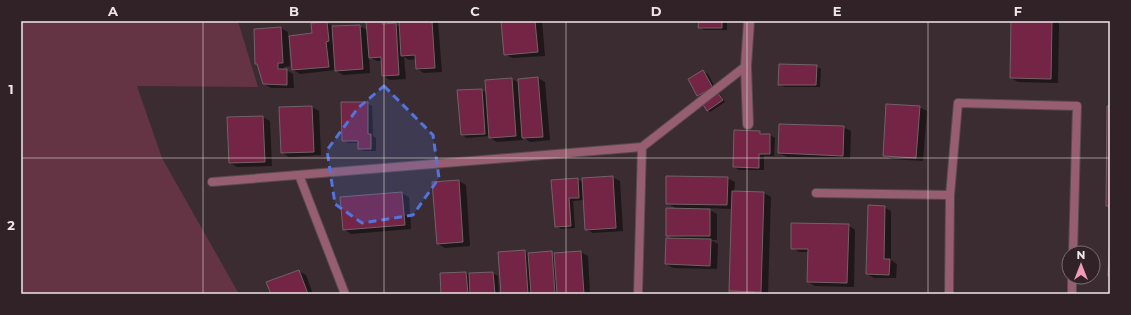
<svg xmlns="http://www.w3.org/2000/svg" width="1131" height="315" font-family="Montserrat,sans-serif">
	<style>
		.green { fill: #643444 }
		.shadow { fill: #0007 }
		.building { fill: #742444; stroke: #726266 }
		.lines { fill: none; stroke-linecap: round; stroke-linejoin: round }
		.service-casing { stroke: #574a4d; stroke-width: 10 }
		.minor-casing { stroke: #574a4d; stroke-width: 12 }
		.service { stroke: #975d70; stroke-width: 8 }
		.minor { stroke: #975d70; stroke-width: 10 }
		.marked { fill: #5274dc; fill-opacity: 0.2; stroke: #5274dc; stroke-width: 3; stroke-dasharray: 8 5; stroke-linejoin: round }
		.grid { fill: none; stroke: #efe6e8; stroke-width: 1; stroke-opacity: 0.55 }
		.neatline { fill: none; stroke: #efe6e8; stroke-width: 1.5 }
		.grid-label { font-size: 13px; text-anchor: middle; font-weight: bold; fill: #efe6e8 }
	</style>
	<rect width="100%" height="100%" fill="#3a2c30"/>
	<path class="green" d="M21 21H238L258 87 137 86 162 158 239 294H21Z"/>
	<g class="shadow">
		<path d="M367 21H385L389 24H395L400 27V21H436L438 22 442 72 424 73 417 69V59L409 60 404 57 406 79 390 80 383 76 382 61H377L369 57 370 73 343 75 335 70 300 74 293 70 290 44H289L290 66 284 67 285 70H286L293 74 294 88H271L264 84 281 28 288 32V37L313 34 327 23 334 27 359 26 368 30Z"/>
		<path d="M502 21H542L545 56 512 58 505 54Z"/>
		<path d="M700 21H727V30H704L699 27Z"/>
		<path d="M1012 21H1059L1058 83 1018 82 1011 78Z"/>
		<path d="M816 66 821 69 820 87H784L779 84Z"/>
		<path d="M703 72 708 74 717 91 703 98 698 96 689 80Z"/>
		<path d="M538 78 545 82 550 140 530 142 523 137V140L497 142 490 138V136L467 138 462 135 482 90 487 93 512 79 519 83Z"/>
		<path d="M717 93 720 94 725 102 710 112 708 110 703 103Z"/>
		<path d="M367 103 372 106 373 136 376 138V151H364L359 149V143H348L343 140Z"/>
		<path d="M312 107 319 111 321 155 289 157 282 153Z"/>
		<path d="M919 107 927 111 923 161 891 159 884 155Z"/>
		<path d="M263 117 270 121 272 166 237 167 230 163 228 118Z"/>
		<path d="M843 127 851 131 850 159 787 157 779 153Z"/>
		<path d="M760 132 765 135H770L775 138 774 156H764V170H739L734 167Z"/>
		<path d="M612 177 620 181 623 231 593 233 586 229 584 200 573 201 575 228 561 229 556 226 577 179 583 182Z"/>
		<path d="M727 178 735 182 734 192 764 193 771 197 768 294H730L733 209 706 208 717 214V240H710L718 244 717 269 673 268 666 264 674 240 667 235 677 209 667 203Z"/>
		<path d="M459 181 466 185 470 246 445 248 438 244Z"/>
		<path d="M402 193 409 197 411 229 351 234 344 229Z"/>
		<path d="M884 207 891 211V260L897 264 896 278H874L867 274Z"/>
		<path d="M848 225 855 230 854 287 815 286 808 282 809 252H799L792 248Z"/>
		<path d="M525 251 529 254 551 252 554 254 581 252 588 256 590 294H502Z"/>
		<path d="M298 271 306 275 313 294H272Z"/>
		<path d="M466 273 469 274 493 273 498 276 499 294H442L441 274Z"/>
	</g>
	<g class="building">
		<path d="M366 21H382V24L396 23 399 75 382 76 381 57 369 58Z"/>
		<path d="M399 21H432L435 68 416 69 415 55 401 56Z"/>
		<path d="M501 21H535L538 52 504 55Z"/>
		<path d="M699 21H722V28H698Z"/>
		<path d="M1011 21H1052L1051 79 1010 78Z"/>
		<path d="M327 22 329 41 326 42 329 67 292 70 289 36 312 33 311 23Z"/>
		<path d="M360 25 363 69 335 71 332 26Z"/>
		<path d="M281 27 283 63H278V69H287V85L263 84 257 64H255L254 29Z"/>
		<path d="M779 64 817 65 816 85H778Z"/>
		<path d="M703 70 713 88 697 96 688 79Z"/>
		<path d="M538 77 543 137 522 138 518 79Z"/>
		<path d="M512 78 516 136 489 138 485 80Z"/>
		<path d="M482 89 485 134 461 135 457 90Z"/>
		<path d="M717 92 723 100 707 111 702 103Z"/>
		<path d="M341 102H368V134H371V149H358V141H342Z"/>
		<path d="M886 104 920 106 916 158 883 156Z"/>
		<path d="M312 106 314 152 281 153 279 107Z"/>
		<path d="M1107 106H1110V206H1106Z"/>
		<path d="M263 116 265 162 229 163 227 117Z"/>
		<path d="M779 124 844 126 843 156 778 153Z"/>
		<path d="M734 130 760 131V134H770V154H759V168L733 167Z"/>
		<path d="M613 176 616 228 585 230 582 178Z"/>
		<path d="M666 176 728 177 727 205 666 204Z"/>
		<path d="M578 178 579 198H569L571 226 555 227 551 180Z"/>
		<path d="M459 180 463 242 437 244 432 182Z"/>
		<path d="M732 191 764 192 761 292 729 291Z"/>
		<path d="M402 192 405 225 343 230 340 197Z"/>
		<path d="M868 205 885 206 884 259H890L889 275 866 274Z"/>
		<path d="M666 208 710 209V236H666Z"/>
		<path d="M791 223 849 224 847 283 807 282 808 249H791Z"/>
		<path d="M666 238 711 239 710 266 665 264Z"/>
		<path d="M1110 239V276H1108Z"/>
		<path d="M525 250 528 294H501L498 252Z"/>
		<path d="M552 251 555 294H531L528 253Z"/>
		<path d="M581 251 584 294H557L554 253Z"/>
		<path d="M299 270 308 294H271L266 282Z"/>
		<path d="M466 272 468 294H441L440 273Z"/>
		<path d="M493 272 495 294H470L469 273Z"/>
		<path d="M729 291 754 292V294H729Z"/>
	</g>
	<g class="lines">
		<g class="service-casing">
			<g id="service">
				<path d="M299 175 345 294"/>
				<path d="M212 182 642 147 746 66"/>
				<path d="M816 193 950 195"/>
				<path d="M638 294 642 147"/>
				<path d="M949 294 950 195 958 103 1077 106 1073 253"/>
				<path d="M1072 294V277"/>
			</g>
		</g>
		<g class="minor-casing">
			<path id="minor" d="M748 124 746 66 749 21"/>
		</g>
		<use href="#service" class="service"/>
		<use href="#minor" class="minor"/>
	</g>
	<path class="marked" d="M384 86 433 135 439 178 413 215 362 223 335 204 327 150 358 108Z"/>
	<path class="grid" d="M203 21V294M384 21V294M566 21V294M747 21V294M928 21V294M21 158H1110"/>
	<rect width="1131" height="315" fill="none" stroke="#302226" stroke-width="44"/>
	<g transform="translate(1081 265)"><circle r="19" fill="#302226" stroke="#7c7074"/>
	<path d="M0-3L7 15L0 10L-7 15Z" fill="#f09ab6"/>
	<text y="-6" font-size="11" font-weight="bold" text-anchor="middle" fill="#efe6e8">N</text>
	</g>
	<rect x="22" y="22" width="1087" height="271" class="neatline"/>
	<g class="grid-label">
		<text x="113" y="16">A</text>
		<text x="294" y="16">B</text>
		<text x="475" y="16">C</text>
		<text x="656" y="16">D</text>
		<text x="837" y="16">E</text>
		<text x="1018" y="16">F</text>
		<text x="11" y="94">1</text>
		<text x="11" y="230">2</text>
	</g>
</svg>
